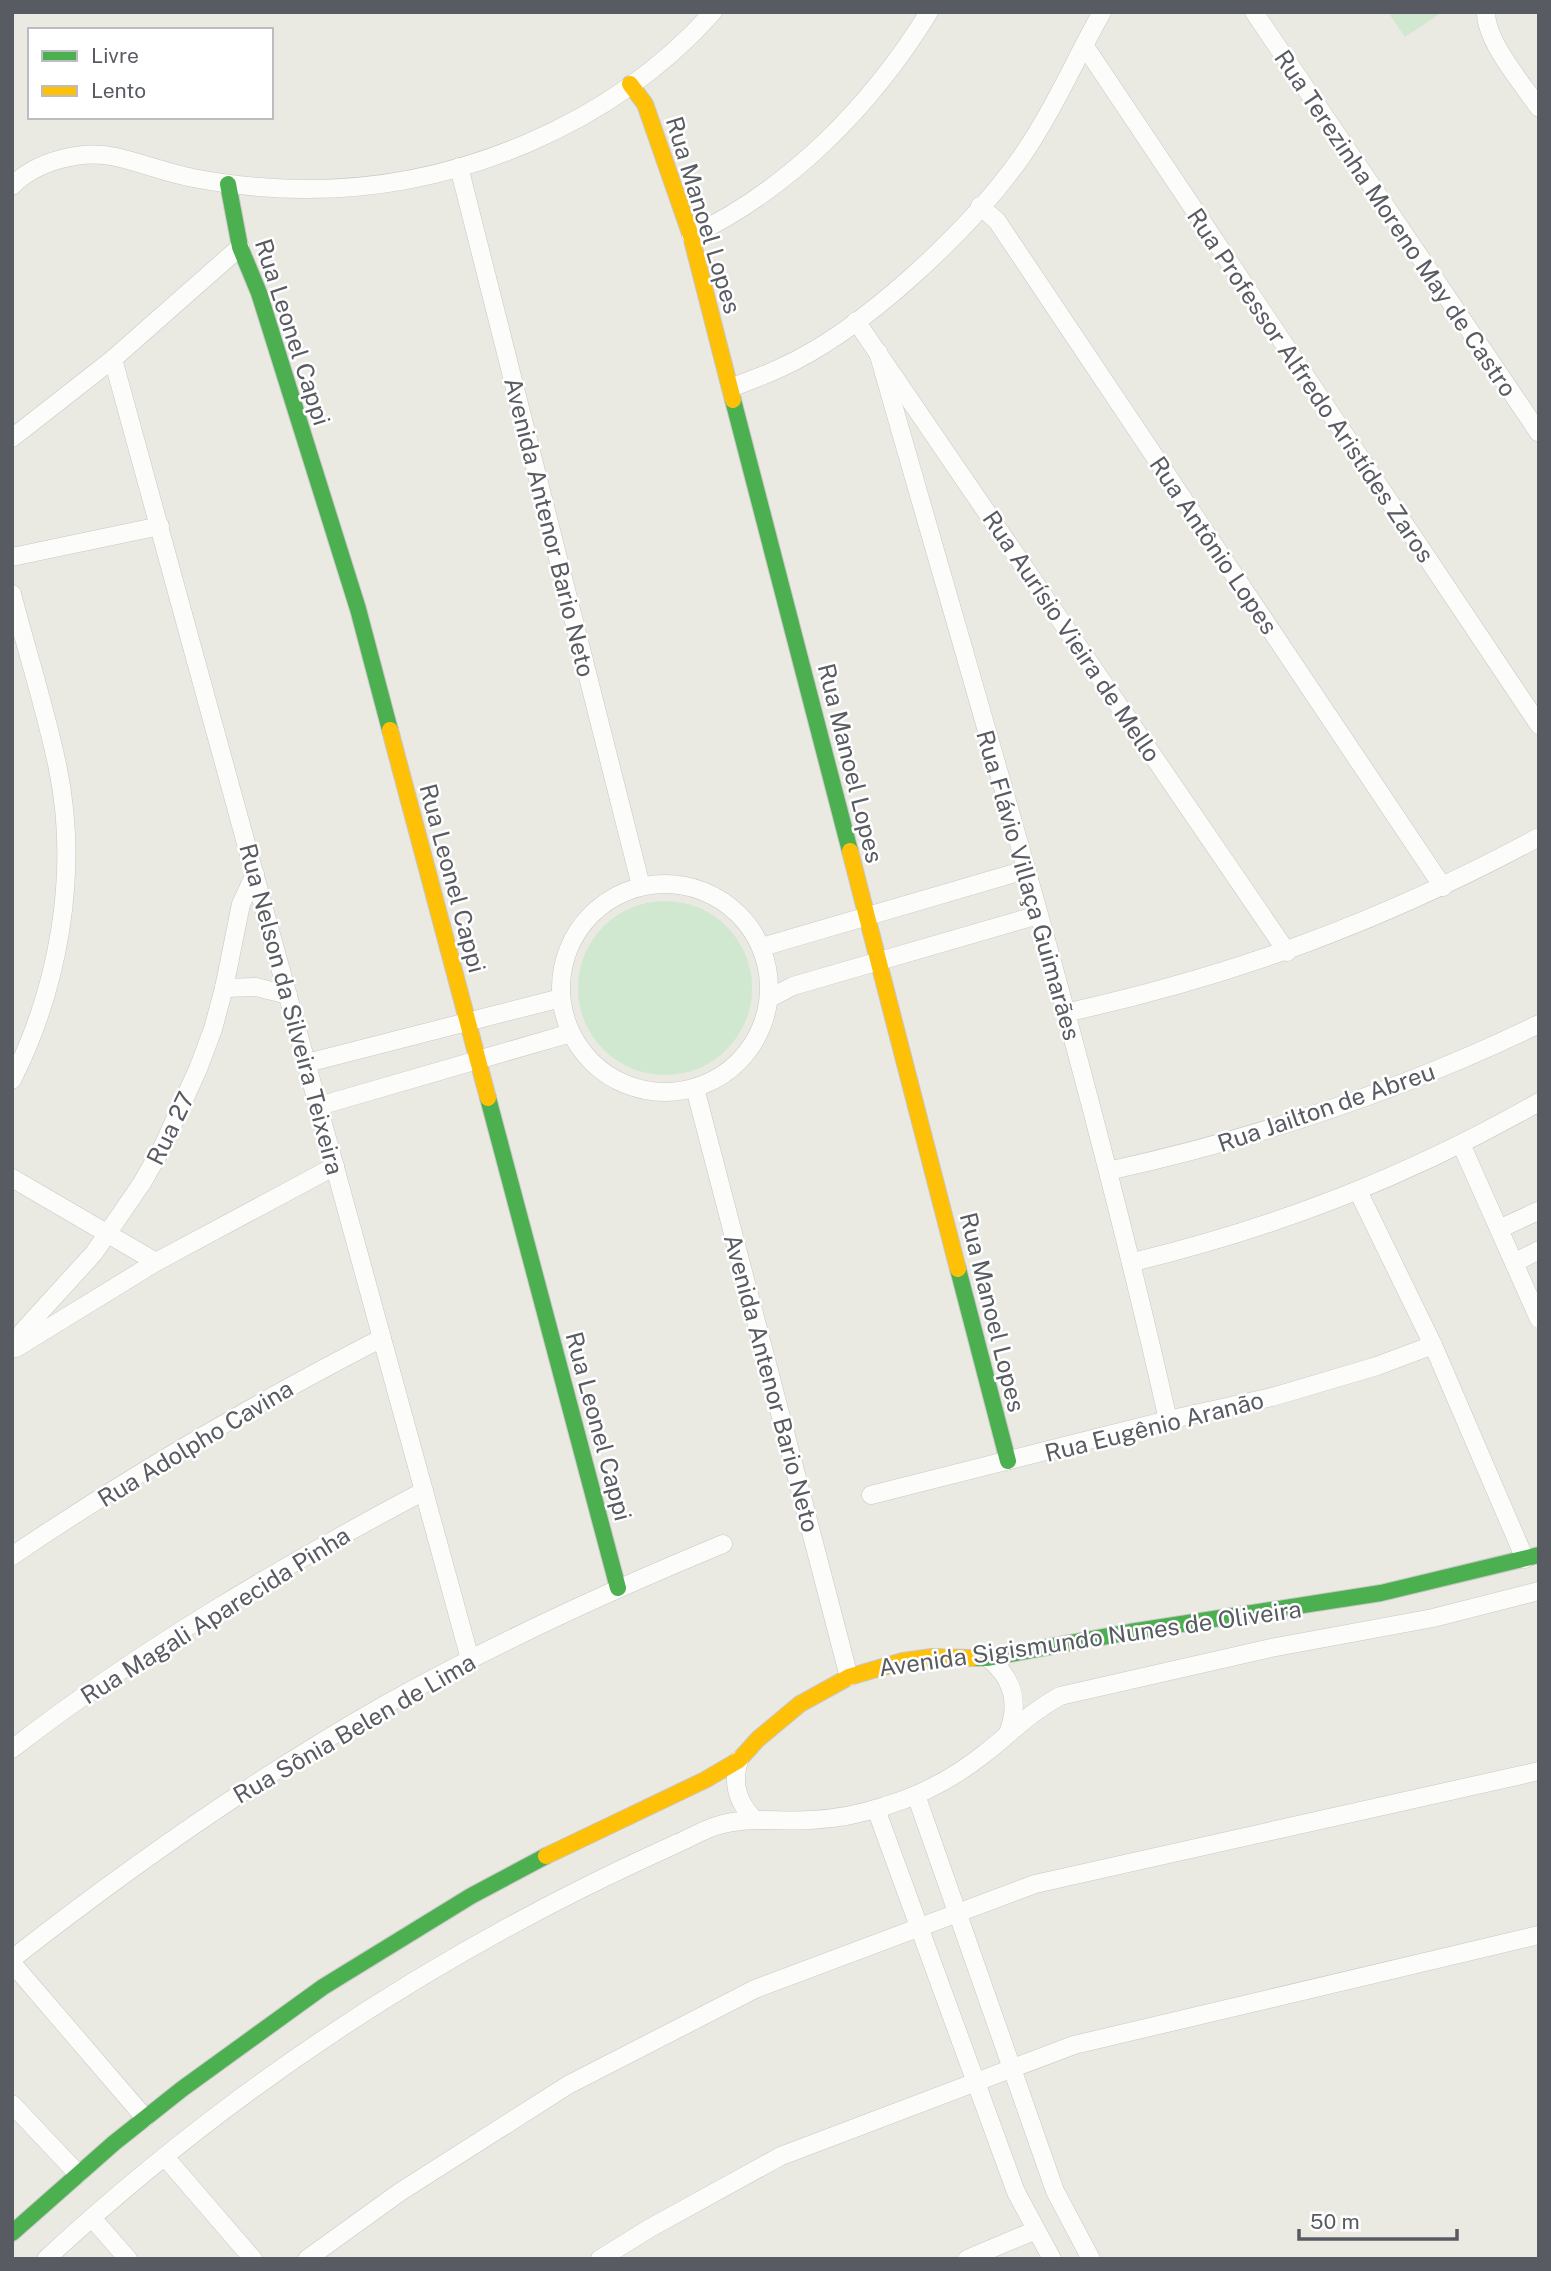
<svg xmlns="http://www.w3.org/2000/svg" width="1551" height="2271" font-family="'Public Sans',sans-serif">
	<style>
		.green { fill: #d0e8cf }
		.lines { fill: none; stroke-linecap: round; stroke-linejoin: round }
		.street-casing { stroke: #c7c8c6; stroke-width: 19 }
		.fast-casing { stroke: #c8c8c7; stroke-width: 18 }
		.slow-casing { stroke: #c8c8c7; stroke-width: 18 }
		.street { stroke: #fcfcfb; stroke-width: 18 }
		.fast { stroke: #4caf50; stroke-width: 16 }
		.slow { stroke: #ffc107; stroke-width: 16 }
		.labels { text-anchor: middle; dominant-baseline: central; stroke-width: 5; stroke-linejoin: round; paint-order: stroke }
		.street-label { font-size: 24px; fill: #585b62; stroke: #fff }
	</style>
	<rect width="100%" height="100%" fill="#eae9e2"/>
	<g class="green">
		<path d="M1388 12H1442L1405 37Z"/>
		<circle cx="665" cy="988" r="87"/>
	</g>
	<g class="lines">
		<g class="street-casing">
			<g id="street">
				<path d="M1254 12 1539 433"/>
				<path d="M1486 12C1486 42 1522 83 1539 108"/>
				<path d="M1084 45 1539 725"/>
				<path d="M459 167 641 886"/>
				<path d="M12 186C36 161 83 149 116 157 142 163 167 173 193 178 230 185 267 189 304 189 455 190 612 125 713 12"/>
				<path d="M980 206 997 221 1443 887"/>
				<path d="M691 236C790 189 872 105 929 12"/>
				<path d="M856 321 1287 952"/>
				<path d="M878 352C979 707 1087 1060 1168 1420"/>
				<path d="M113 359 470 1659"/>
				<path d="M731 388C747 381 764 376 780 368 863 331 970 230 1022 156 1053 111 1075 60 1102 12"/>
				<path d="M12 438 113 359 240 247"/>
				<path d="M12 557 160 526"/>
				<path d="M12 594C27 652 46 710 58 769 79 872 59 987 12 1080"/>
				<circle cx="665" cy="988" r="104"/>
				<path d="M762 947 1025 870"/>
				<path d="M224 988 256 987 288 995"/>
				<path d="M770 998 793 986 1038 915"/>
				<path d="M1065 1013C1237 975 1383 921 1539 837"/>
				<path d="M307 1063 561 998"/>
				<path d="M695 1088 849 1677"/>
				<path d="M319 1106 571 1033"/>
				<path d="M1461 1144 1539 1319"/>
				<path d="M1108 1171C1257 1138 1401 1091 1539 1024"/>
				<path d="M12 1178 156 1262"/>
				<path d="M1358 1191 1433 1345 1525 1559"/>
				<path d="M1499 1229 1538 1211"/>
				<path d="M1133 1262C1278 1227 1409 1176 1539 1102"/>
				<path d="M1514 1263 1539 1250"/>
				<path d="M17 1347 23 1331 94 1253 142 1183 163 1146 198 1069 213 1029 224 988 241 904 255 874"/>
				<path d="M16 1348 156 1262 335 1166"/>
				<path d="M871 1495 1168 1420 1272 1397 1377 1366 1433 1345"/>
				<path d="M12 1556C131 1475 254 1404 382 1338"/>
				<path d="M988 1658C1013 1678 1020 1703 1008 1733"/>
				<path d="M12 1749C141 1649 281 1567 424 1491"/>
				<path d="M739 1760C732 1783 737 1802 754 1819"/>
				<path d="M916 1795 1055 2191 1091 2259"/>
				<path d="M876 1809 1016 2192 1052 2259"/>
				<path d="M12 1959C132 1865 256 1778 388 1703 496 1643 609 1591 723 1544"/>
				<path d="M12 1963 145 2118"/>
				<path d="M12 2104 78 2174"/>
				<path d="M165 2157 253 2259"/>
				<path d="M92 2218 128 2259"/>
				<path d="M46 2259C205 2112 387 1986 581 1889 613 1873 645 1858 678 1843 690 1838 703 1830 716 1826 747 1816 778 1822 810 1820 836 1819 861 1814 885 1806 922 1795 955 1777 984 1754 1011 1733 1029 1713 1060 1696L1271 1648 1433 1618 1539 1591"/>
				<path d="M307 2259 400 2192 568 2085 755 1989 1035 1884 1539 1771"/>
				<path d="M600 2259 650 2228 781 2156 1074 2045 1539 1935"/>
				<path d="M967 2259 1036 2230"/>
			</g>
		</g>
		<g class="fast-casing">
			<g id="fast">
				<path d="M228 184 240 247 259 293 358 609 390 730"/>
				<path d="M733 400 850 851"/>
				<path d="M488 1098 618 1588"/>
				<path d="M958 1269 1008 1461"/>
				<path d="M973 1658H988L1130 1632 1381 1593 1539 1555"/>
				<path d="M12 2233 114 2143 182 2089 323 1987 471 1896 546 1856"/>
			</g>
		</g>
		<g class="slow-casing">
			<g id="slow">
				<path d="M630 84 645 104 691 236 733 400"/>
				<path d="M390 730 488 1098"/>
				<path d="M850 851 958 1269"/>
				<path d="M546 1856 705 1780 739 1760 758 1739 800 1704 849 1677 903 1661 932 1657 973 1658"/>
			</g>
		</g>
		<use href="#street" class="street"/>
		<use href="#fast" class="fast"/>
		<use href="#slow" class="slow"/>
	</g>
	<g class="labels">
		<g class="street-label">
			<text transform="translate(704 215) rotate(73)">Rua Manoel Lopes</text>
			<text transform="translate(1396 223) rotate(56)">Rua Terezinha Moreno May de Castro</text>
			<text transform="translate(293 332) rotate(72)">Rua Leonel Cappi</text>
			<text transform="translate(1311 385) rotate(56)">Rua Professor Alfredo Aristídes Zaros</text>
			<text transform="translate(550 527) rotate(76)">Avenida Antenor Bario Neto</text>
			<text transform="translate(1214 545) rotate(56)">Rua Antônio Lopes</text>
			<text transform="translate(1072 636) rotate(56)">Rua Aurísio Vieira de Mello</text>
			<text transform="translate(851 763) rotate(76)">Rua Manoel Lopes</text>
			<text transform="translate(453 878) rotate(75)">Rua Leonel Cappi</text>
			<text transform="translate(1029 885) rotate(74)">Rua Flávio Villaça Guimarães</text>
			<text transform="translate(292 1009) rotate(75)">Rua Nelson da Silveira Teixeira</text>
			<text transform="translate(1326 1107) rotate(-19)">Rua Jailton de Abreu</text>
			<text transform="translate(170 1128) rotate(-64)">Rua 27</text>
			<text transform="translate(993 1312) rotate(76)">Rua Manoel Lopes</text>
			<text transform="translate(772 1383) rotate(75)">Avenida Antenor Bario Neto</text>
			<text transform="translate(599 1426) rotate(75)">Rua Leonel Cappi</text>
			<text transform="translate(1154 1426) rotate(-14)">Rua Eugênio Aranão</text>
			<text transform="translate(195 1443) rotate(-31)">Rua Adolpho Cavina</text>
			<text transform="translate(215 1615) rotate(-32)">Rua Magali Aparecida Pinha</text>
			<text transform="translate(1090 1638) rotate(-8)">Avenida Sigismundo Nunes de Oliveira</text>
			<text transform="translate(354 1728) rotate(-30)">Rua Sônia Belen de Lima</text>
		</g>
	</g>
	<rect width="1551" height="2271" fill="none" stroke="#585b62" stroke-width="28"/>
	<rect x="28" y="28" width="245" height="91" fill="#ffffff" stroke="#bcbdc0" stroke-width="2"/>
	<rect x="42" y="51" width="35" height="10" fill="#4caf50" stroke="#bcbdc0" stroke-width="2"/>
	<text x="91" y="63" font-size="21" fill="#585b62">Livre</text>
	<rect x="42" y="86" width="35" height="10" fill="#ffc107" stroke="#bcbdc0" stroke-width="2"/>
	<text x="91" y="98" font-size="21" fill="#585b62">Lento</text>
	<path d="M1299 2229v10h158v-10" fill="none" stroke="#585b62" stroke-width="3.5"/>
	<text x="1310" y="2229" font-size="21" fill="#585b62" stroke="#ffffff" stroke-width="5" paint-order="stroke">50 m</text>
</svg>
